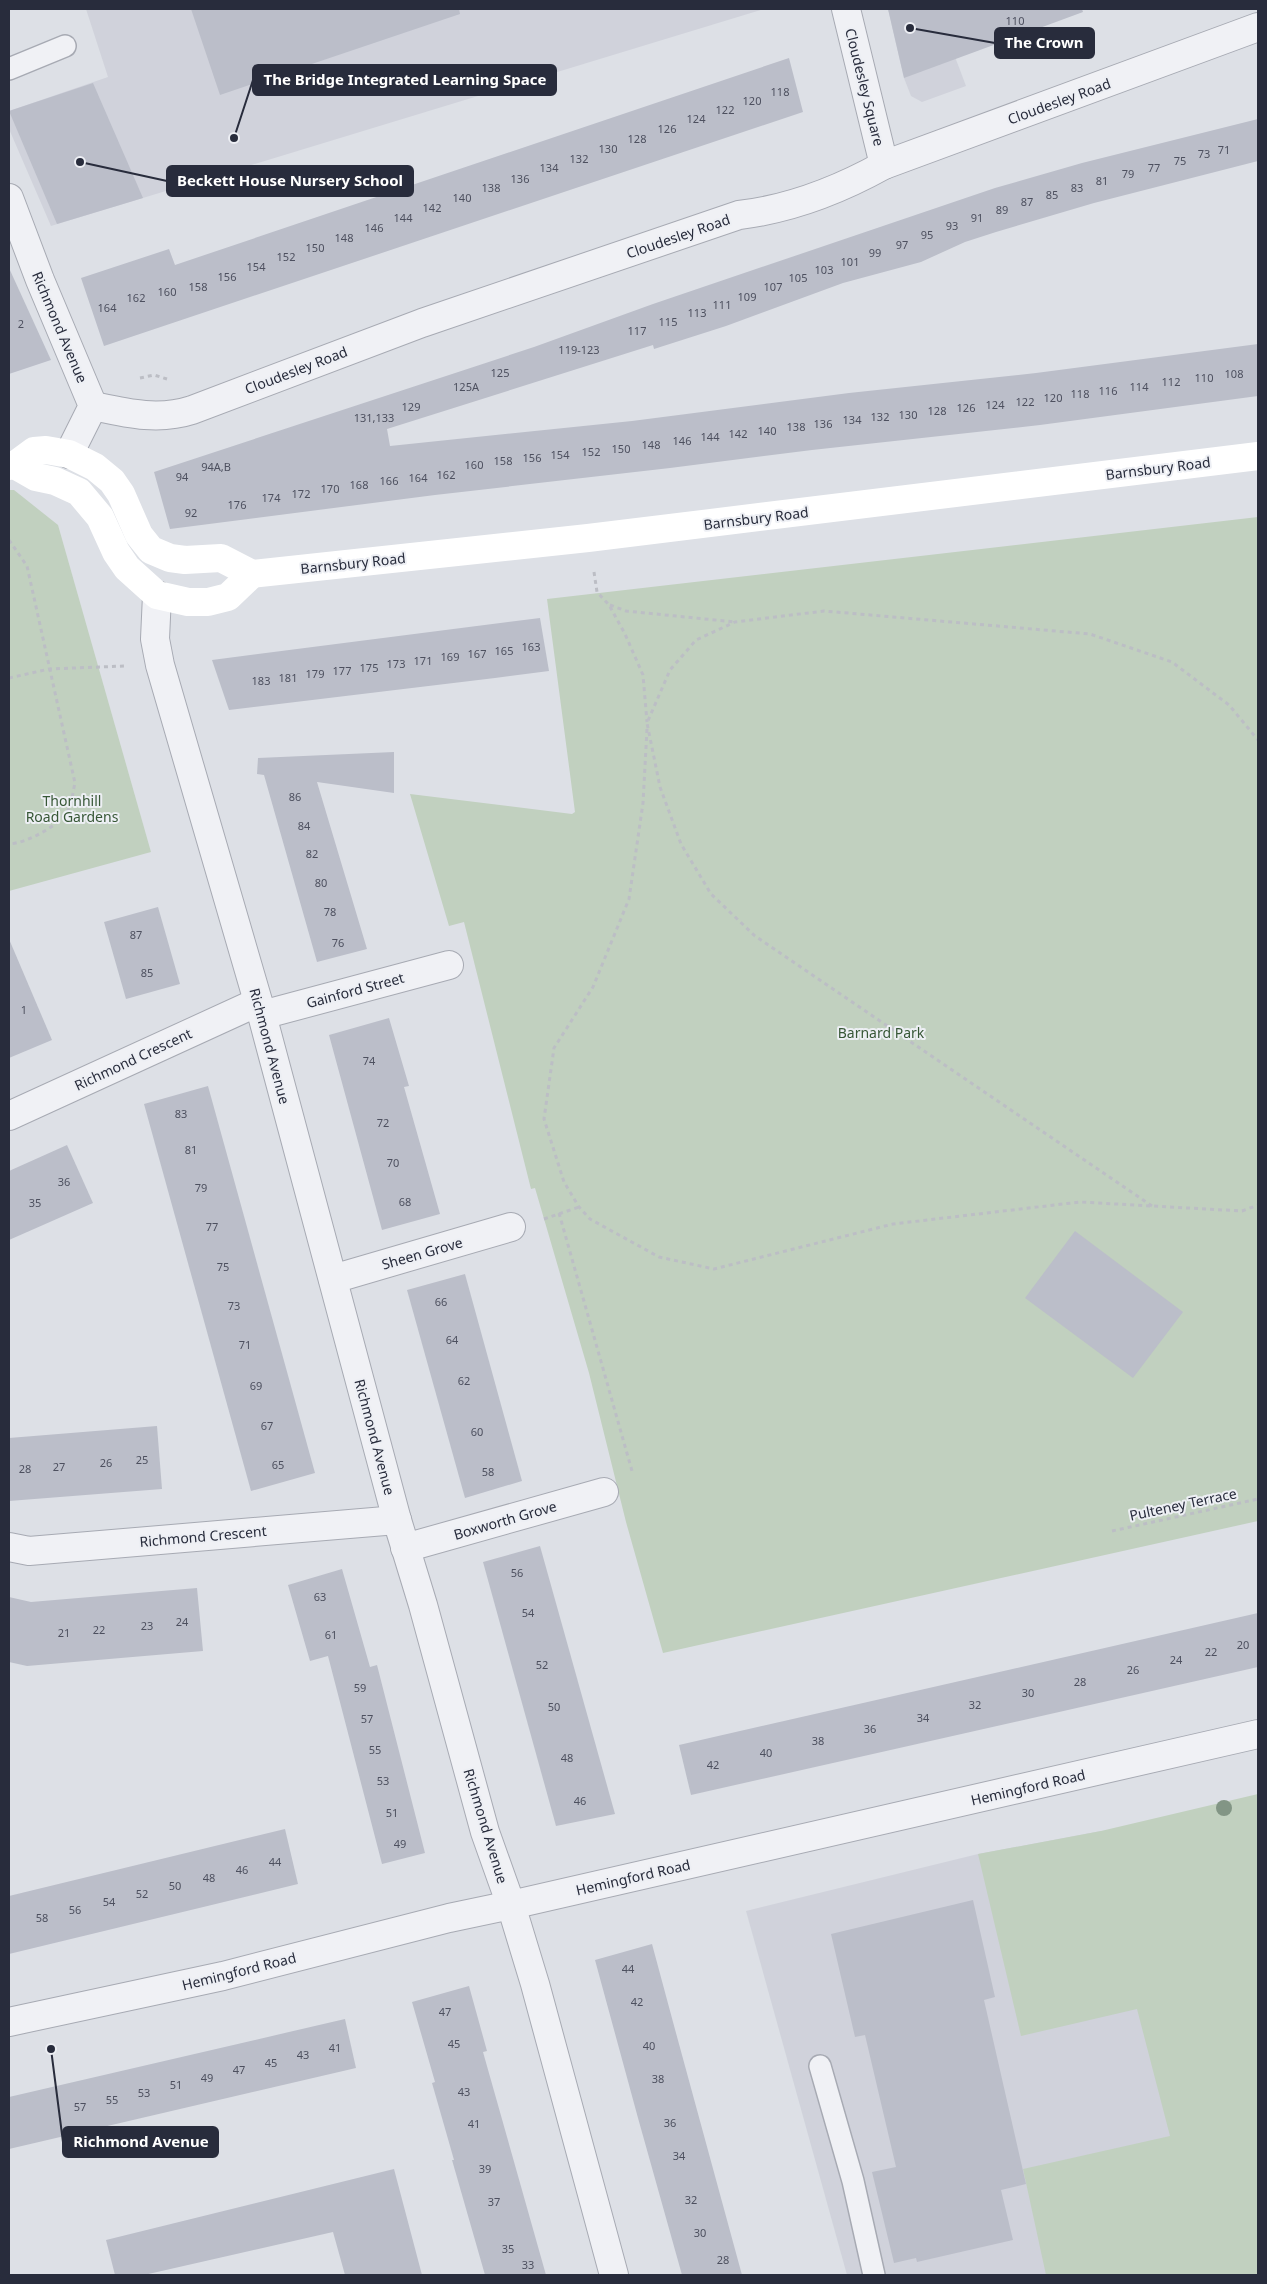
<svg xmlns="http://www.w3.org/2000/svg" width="1267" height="2284" font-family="'Noto Sans',sans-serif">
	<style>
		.built { fill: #d0d2db }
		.green { fill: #c1d0bf }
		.building { fill: #bbbec9 }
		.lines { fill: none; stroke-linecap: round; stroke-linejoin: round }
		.lane-casing { stroke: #a7aab3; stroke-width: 24 }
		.street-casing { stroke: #a7aab3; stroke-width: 30 }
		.path { stroke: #bcbec5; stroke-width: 3; stroke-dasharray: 4 4; stroke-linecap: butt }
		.lane { stroke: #f0f1f5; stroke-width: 21 }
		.street { stroke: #f0f1f5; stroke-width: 28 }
		.secondary { stroke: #fff; stroke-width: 28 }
		.tree { fill: #829585 }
		.labels { text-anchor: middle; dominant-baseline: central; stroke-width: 4; stroke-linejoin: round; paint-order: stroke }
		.number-label { font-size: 11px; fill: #4d505f }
		.street-label { font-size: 14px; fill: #282c3c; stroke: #edeff4 }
		.park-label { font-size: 14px; fill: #375736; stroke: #edeff4 }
		.leader { fill: none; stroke: #282c3c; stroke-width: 2 }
		.callout-dot { fill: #282c3c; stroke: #edeff4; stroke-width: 2 }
		.callout { fill: #282c3c; stroke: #282c3c; stroke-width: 2 }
		.callout-label { font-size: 15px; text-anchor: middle; font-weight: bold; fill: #fff }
	</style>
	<rect width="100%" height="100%" fill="#dde0e6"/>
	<g class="built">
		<path d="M86 9H764L51 226 9 129V111L108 77Z"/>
		<path d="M888 9H937L966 86 922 102 911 96 904 78Z"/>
		<path d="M1101 1831 1206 2275H847L746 1911 978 1854Z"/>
	</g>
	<g class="green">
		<path d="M9 490H14L58 525 151 852 9 891Z"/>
		<path d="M1258 517V1521L663 1653 626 1522 589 1373 535 1188 531 1189 464 922 449 926 410 794 572 814 575 812 547 599Z"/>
		<path d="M1258 1794V2275H1046L1023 2169 1170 2136 1137 2009 1021 2036 978 1854 1101 1831Z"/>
	</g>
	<g class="building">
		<path d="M191 9H459L460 14 220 95Z"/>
		<path d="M888 9H1082L1083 12 904 78Z"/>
		<path d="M789 58 803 112 104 346 81 278 169 249 175 265Z"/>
		<path d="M93 83 143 198 57 224 9 111Z"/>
		<path d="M1258 119V161L1094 203 996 232 965 242 921 262 843 283 726 326 654 349 653 345 387 429 390 446 632 421 849 393 1036 373 1258 344V396L1040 425 812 450 670 468 435 495 170 529 154 472 534 347 653 304 995 188 1082 163Z"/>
		<path d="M9 268 51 360 9 374Z"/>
		<path d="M540 618 549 671 495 678 229 710 212 660Z"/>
		<path d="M394 752V793L317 782 367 949 317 962 264 775 257 774 258 758Z"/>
		<path d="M158 907 180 984 126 999 104 922Z"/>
		<path d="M9 939 52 1040 9 1058Z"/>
		<path d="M389 1018 409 1086 404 1087 440 1214 382 1230 329 1035Z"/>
		<path d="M208 1086 315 1473 251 1491 144 1104Z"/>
		<path d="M67 1145 93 1203 9 1240V1171Z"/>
		<path d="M1075 1231 1183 1312 1133 1378 1025 1298Z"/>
		<path d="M465 1274 522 1481 465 1498 407 1290Z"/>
		<path d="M157 1426 162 1489 9 1501V1438Z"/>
		<path d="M540 1546 615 1814 556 1826 483 1562Z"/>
		<path d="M342 1569 370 1667 377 1665 425 1853 382 1864 328 1656 310 1661 288 1585Z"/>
		<path d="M197 1588 203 1651 27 1666 9 1662V1597L31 1602Z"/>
		<path d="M1258 1613V1667L691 1795 679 1745Z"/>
		<path d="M285 1829 298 1884 9 1954V1896Z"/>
		<path d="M973 1900 995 1997 984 2000 1026 2184 1001 2190 1013 2240 917 2262 916 2258 894 2263 872 2172 896 2167 865 2035 855 2037 831 1934Z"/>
		<path d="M652 1944 673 2022 742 2275H682L638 2118 595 1960Z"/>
		<path d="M469 1986 487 2051 483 2052 546 2275H485L452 2160H454L432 2083 435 2082 412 2002Z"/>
		<path d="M345 2019 356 2068 9 2149V2097Z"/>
		<path d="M394 2169 422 2275H345L333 2232 144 2275H115L106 2240Z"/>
	</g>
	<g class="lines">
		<g class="lane-casing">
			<g id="lane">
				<path d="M9 69 65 46"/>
				<path d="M820 2066 853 2181 874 2275"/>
			</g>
		</g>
		<g class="street-casing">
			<g id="street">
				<path d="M846 9 884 165"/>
				<path d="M9 198 40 280 93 406 69 454"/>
				<path d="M93 406C126 413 158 421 192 410L422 323 739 215C790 209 839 190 884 165L1258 27"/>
				<path d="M157 595 155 639 160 665 262 1015 397 1520 423 1605 485 1832 511 1905 535 1984 614 2275"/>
				<path d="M262 1015 449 965"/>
				<path d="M9 1116 258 1002"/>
				<path d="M333 1279 511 1227"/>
				<path d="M9 1547 29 1551 397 1520"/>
				<path d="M405 1548 604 1492"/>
				<path d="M9 2022 223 1976 449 1918 511 1905 1258 1734"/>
			</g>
		</g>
		<g class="path">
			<path d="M140 378 154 375 167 379"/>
			<path d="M9 540 27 566 75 783C73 791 72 803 68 810 59 826 27 843 9 844"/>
			<path d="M594 572 597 592 609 605 625 634 643 675 647 722"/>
			<path d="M610 605 626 611 735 622"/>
			<path d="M9 678 49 669 125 666"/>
			<path d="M647 729 643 803 629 899 593 987 554 1048 544 1119 564 1182 579 1207 590 1219 659 1257 714 1269 893 1224 1080 1202 1242 1211 1258 1205"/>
			<path d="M1152 1206 755 936 711 894 681 844 660 787 647 723 670 670 696 640 735 622 824 611 1090 634 1172 662 1229 705 1258 740"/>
			<path d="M559 1213 632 1471"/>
			<path d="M544 1219 579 1207"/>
			<path d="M1112 1531 1258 1499"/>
		</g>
		<use href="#lane" class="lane"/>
		<use href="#street" class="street"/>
		<g class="secondary">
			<path d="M15 465 36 477 55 481 79 492 100 517 116 552 127 568 157 595 188 602H208L228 597 252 574"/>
			<path d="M9 466 15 465 34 451 46 450 69 454 95 467 112 481 121 494 139 535 151 550 170 558 185 560 221 558 252 574"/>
			<path d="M252 574 588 538 1258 456"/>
		</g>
	</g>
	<circle class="tree" cx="1224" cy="1808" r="8"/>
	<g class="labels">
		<g class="number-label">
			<text x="1015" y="20">110</text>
			<text x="780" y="91">118</text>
			<text x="752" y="100">120</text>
			<text x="725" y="109">122</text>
			<text x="696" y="118">124</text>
			<text x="667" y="128">126</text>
			<text x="637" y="138">128</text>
			<text x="608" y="148">130</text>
			<text x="1224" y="149">71</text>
			<text x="1204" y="153">73</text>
			<text x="579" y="158">132</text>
			<text x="1180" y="160">75</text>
			<text x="549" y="167">134</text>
			<text x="1154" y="167">77</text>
			<text x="1128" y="173">79</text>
			<text x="520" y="178">136</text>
			<text x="1102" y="180">81</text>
			<text x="491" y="187">138</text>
			<text x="1077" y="187">83</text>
			<text x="1052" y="194">85</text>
			<text x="462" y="197">140</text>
			<text x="1027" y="201">87</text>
			<text x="432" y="207">142</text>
			<text x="1002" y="209">89</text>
			<text x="403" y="217">144</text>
			<text x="977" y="217">91</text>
			<text x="952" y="225">93</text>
			<text x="374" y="227">146</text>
			<text x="927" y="234">95</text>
			<text x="344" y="237">148</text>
			<text x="902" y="244">97</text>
			<text x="315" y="247">150</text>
			<text x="875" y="252">99</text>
			<text x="286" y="256">152</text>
			<text x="850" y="261">101</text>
			<text x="256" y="266">154</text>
			<text x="824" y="269">103</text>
			<text x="227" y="276">156</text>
			<text x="798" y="277">105</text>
			<text x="198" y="286">158</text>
			<text x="773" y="286">107</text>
			<text x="167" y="291">160</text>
			<text x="747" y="296">109</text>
			<text x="136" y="297">162</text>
			<text x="722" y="304">111</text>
			<text x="107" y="307">164</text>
			<text x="697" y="312">113</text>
			<text x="668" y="321">115</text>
			<text x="21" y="323">2</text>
			<text x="637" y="330">117</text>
			<text x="579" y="349">119-123</text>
			<text x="500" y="372">125</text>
			<text x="1234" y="373">108</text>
			<text x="1204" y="377">110</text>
			<text x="1171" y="381">112</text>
			<text x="466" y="386">125A</text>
			<text x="1139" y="386">114</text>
			<text x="1108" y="390">116</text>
			<text x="1080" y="393">118</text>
			<text x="1053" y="397">120</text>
			<text x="1025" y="401">122</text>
			<text x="995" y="404">124</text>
			<text x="411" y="406">129</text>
			<text x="966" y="407">126</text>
			<text x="937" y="410">128</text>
			<text x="908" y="414">130</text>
			<text x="880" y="416">132</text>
			<text x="374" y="417">131,133</text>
			<text x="852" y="419">134</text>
			<text x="823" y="423">136</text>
			<text x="796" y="426">138</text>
			<text x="767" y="430">140</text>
			<text x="738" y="433">142</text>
			<text x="710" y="436">144</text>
			<text x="682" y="440">146</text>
			<text x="651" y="444">148</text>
			<text x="621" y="448">150</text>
			<text x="591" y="451">152</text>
			<text x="560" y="454">154</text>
			<text x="532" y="457">156</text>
			<text x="503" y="460">158</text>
			<text x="474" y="464">160</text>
			<text x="216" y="466">94A,B</text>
			<text x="446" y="474">162</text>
			<text x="182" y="476">94</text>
			<text x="418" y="477">164</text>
			<text x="389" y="480">166</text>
			<text x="359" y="484">168</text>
			<text x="330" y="488">170</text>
			<text x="301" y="493">172</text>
			<text x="271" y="497">174</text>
			<text x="237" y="504">176</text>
			<text x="191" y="512">92</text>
			<text x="531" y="646">163</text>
			<text x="504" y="650">165</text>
			<text x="477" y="653">167</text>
			<text x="450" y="656">169</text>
			<text x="423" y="660">171</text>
			<text x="396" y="663">173</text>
			<text x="369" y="667">175</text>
			<text x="342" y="670">177</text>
			<text x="315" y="673">179</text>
			<text x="288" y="677">181</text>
			<text x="261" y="680">183</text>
			<text x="295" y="796">86</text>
			<text x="304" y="825">84</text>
			<text x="312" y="853">82</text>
			<text x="321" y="882">80</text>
			<text x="330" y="911">78</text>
			<text x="136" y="934">87</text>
			<text x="338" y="942">76</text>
			<text x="147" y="972">85</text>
			<text x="24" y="1009">1</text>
			<text x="369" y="1060">74</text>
			<text x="181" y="1113">83</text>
			<text x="383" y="1122">72</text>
			<text x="191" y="1149">81</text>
			<text x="393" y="1162">70</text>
			<text x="64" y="1181">36</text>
			<text x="201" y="1187">79</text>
			<text x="405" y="1201">68</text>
			<text x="35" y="1202">35</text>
			<text x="212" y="1226">77</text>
			<text x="223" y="1266">75</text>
			<text x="441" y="1301">66</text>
			<text x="234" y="1305">73</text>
			<text x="452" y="1339">64</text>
			<text x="245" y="1344">71</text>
			<text x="464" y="1380">62</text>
			<text x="256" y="1385">69</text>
			<text x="267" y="1425">67</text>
			<text x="477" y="1431">60</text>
			<text x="142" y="1459">25</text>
			<text x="106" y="1462">26</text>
			<text x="278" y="1464">65</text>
			<text x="59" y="1466">27</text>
			<text x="25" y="1468">28</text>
			<text x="488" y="1471">58</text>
			<text x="517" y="1572">56</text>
			<text x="320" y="1596">63</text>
			<text x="528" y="1612">54</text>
			<text x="182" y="1621">24</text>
			<text x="147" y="1625">23</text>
			<text x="99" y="1629">22</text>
			<text x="64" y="1632">21</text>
			<text x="331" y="1634">61</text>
			<text x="1243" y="1644">20</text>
			<text x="1211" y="1651">22</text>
			<text x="1176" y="1659">24</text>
			<text x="542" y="1664">52</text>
			<text x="1133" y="1669">26</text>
			<text x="1080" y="1681">28</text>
			<text x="360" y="1687">59</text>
			<text x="1028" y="1692">30</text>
			<text x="975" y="1704">32</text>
			<text x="554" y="1706">50</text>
			<text x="923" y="1717">34</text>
			<text x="367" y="1718">57</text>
			<text x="870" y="1728">36</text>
			<text x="818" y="1740">38</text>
			<text x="375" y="1749">55</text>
			<text x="766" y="1752">40</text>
			<text x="567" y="1757">48</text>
			<text x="713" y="1764">42</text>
			<text x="383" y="1780">53</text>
			<text x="580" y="1800">46</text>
			<text x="392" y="1812">51</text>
			<text x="400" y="1843">49</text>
			<text x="275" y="1861">44</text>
			<text x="242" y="1869">46</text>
			<text x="209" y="1877">48</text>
			<text x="175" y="1885">50</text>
			<text x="142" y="1893">52</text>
			<text x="109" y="1901">54</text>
			<text x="75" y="1909">56</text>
			<text x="42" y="1917">58</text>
			<text x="628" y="1968">44</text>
			<text x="637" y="2001">42</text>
			<text x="445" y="2011">47</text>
			<text x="454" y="2043">45</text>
			<text x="649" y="2045">40</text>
			<text x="335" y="2047">41</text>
			<text x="303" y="2054">43</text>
			<text x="271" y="2062">45</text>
			<text x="239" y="2069">47</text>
			<text x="207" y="2077">49</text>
			<text x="658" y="2078">38</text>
			<text x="176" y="2084">51</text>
			<text x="464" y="2091">43</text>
			<text x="144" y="2092">53</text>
			<text x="112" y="2099">55</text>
			<text x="80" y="2106">57</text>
			<text x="670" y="2122">36</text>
			<text x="474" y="2123">41</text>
			<text x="679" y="2155">34</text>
			<text x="485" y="2168">39</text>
			<text x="691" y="2199">32</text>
			<text x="494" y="2201">37</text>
			<text x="700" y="2232">30</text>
			<text x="508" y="2248">35</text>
			<text x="723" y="2259">28</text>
			<text x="528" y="2264">33</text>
		</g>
		<g class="street-label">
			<text transform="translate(865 87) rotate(76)">Cloudesley Square</text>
			<text transform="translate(1059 101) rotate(-20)">Cloudesley Road</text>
			<text transform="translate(678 236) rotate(-19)">Cloudesley Road</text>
			<text transform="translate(60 327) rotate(67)">Richmond Avenue</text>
			<text transform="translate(296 370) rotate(-21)">Cloudesley Road</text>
			<text transform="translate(1158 468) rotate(-7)">Barnsbury Road</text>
			<text transform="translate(756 518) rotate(-7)">Barnsbury Road</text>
			<text transform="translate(353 563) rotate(-6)">Barnsbury Road</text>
			<text transform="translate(355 990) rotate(-15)">Gainford Street</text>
			<text transform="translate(270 1046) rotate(75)">Richmond Avenue</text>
			<text transform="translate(133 1059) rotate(-25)">Richmond Crescent</text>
			<text transform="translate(422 1253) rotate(-16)">Sheen Grove</text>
			<text transform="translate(375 1437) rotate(75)">Richmond Avenue</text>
			<text transform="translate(1183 1504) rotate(-12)">Pulteney Terrace</text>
			<text transform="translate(505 1520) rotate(-16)">Boxworth Grove</text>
			<text transform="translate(203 1536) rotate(-5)">Richmond Crescent</text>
			<text transform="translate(1028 1787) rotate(-13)">Hemingford Road</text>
			<text transform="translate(486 1826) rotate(73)">Richmond Avenue</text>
			<text transform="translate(633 1877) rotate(-13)">Hemingford Road</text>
			<text transform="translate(239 1971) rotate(-14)">Hemingford Road</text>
		</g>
		<g class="park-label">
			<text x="72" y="800">Thornhill<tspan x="72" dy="16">Road Gardens</tspan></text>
			<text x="881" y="1032">Barnard Park</text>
		</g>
	</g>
	<path class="leader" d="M910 28L995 43M234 138L253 80M80 162L167 181M51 2049L63 2142"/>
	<g class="callout-dot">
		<circle cx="910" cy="28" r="5"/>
		<circle cx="234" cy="138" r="5"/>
		<circle cx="80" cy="162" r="5"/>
		<circle cx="51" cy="2049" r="5"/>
	</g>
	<g class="callout">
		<rect x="995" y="28" width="99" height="30" rx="5"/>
		<rect x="253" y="65" width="303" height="30" rx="5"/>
		<rect x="167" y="166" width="246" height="30" rx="5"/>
		<rect x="63" y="2127" width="155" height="30" rx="5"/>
	</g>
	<g class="callout-label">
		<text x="1044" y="48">The Crown</text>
		<text x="405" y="85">The Bridge Integrated Learning Space</text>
		<text x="290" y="186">Beckett House Nursery School</text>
		<text x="141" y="2147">Richmond Avenue</text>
	</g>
	<rect width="1267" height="2284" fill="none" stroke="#282c3c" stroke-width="20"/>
</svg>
